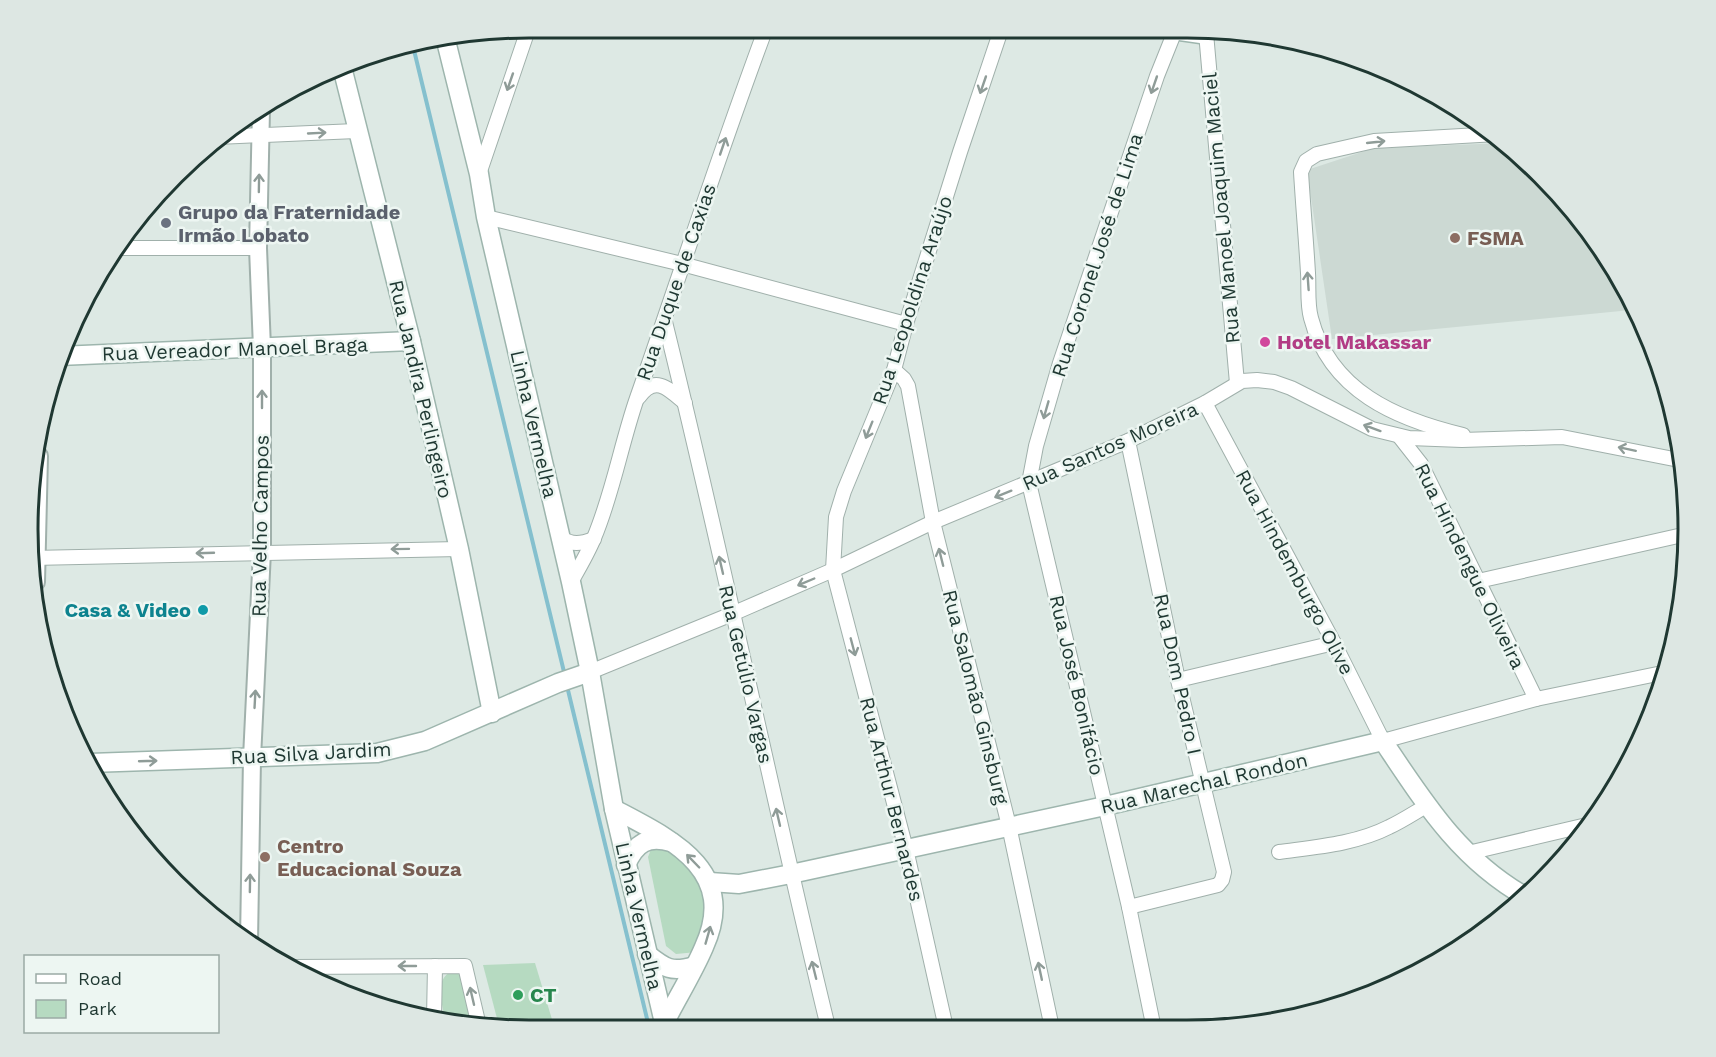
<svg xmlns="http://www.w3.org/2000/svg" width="1716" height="1057" font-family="'Work Sans',sans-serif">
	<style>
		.built { fill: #ccd9d3 }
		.green { fill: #b6dac1 }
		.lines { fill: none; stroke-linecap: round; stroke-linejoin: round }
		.stream { stroke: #85c0ce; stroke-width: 4 }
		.minor-casing { stroke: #a0b0ab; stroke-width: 16 }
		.tertiary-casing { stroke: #a0b0ab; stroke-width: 20 }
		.secondary-casing { stroke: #9db5ad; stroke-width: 21 }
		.minor { stroke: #fff; stroke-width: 14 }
		.tertiary { stroke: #fff; stroke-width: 16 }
		.secondary { stroke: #fff; stroke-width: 18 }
		.oneway { stroke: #8f9c98 }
		.worship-dot { fill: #6b7280; stroke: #edf6f2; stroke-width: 2 }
		.education-dot { fill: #8d6e63; stroke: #edf6f2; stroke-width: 2 }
		.hotel-dot { fill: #d1479c; stroke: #edf6f2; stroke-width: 2 }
		.culture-dot { fill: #0f9aa8; stroke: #edf6f2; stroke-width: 2 }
		.leisure-dot { fill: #2e9e5b; stroke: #edf6f2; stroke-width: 2 }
		.labels { text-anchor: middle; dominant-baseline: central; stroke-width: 5; stroke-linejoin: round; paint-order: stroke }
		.street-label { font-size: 20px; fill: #1f3832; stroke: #edf6f2 }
		.worship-label { font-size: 20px; font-weight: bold; fill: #5b616d; stroke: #edf6f2; text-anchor: start }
		.education-label { font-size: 20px; font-weight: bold; fill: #785e54; stroke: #edf6f2; text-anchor: start }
		.hotel-label { font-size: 20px; font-weight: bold; fill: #b23c85; stroke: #edf6f2; text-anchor: start }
		.culture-label { font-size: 20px; font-weight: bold; fill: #0d838f; stroke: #edf6f2; text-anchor: end }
		.leisure-label { font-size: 20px; font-weight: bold; fill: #27864d; stroke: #edf6f2; text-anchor: start }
		.rim { fill: none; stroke: #1f3832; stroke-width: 3 }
	</style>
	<rect width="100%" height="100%" fill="#dde9e4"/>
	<path class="built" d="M1506 143 1564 198 1622 277 1631 298V310L1332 339 1307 170 1374 148Z"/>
	<g class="green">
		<path d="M654 842 691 858 710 906 697 952 676 954 666 946 648 857Z"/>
		<path d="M535 963 554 1026H499L483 965Z"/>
		<path d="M452 971 457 972 464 981 473 1026H463L445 1021C443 1004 433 980 452 971Z"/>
	</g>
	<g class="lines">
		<g class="stream">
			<path d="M413 46 565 676"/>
			<path d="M567 686 649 1027"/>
		</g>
		<g class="minor-casing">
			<g id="minor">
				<path d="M1206 33 1237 383"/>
				<path d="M217 137 356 131"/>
				<path d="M479 174 529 27"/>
				<path d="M486 217 682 264 906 324"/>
				<path d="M113 248H258"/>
				<path d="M665 322C723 556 771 793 828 1027"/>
				<path d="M894 370 904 379 908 386 933 522 1009 826 1052 1028"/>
				<path d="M639 397C655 374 669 389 685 403"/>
				<path d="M1205 403 1334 643 1383 741 1536 699 1667 672"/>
				<path d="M1463 435C1396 419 1330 391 1311 318 1307 304 1309 287 1308 273 1306 239 1303 205 1301 172L1306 161 1317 154 1374 141 1497 134"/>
				<path d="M1399 436 1421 464 1536 699"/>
				<path d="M1128 441 1178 680 1224 872 1222 880 1218 885 1129 907"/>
				<path d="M560 538C573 545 580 544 594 539"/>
				<path d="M32 558 459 549"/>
				<path d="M1478 581 1687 534"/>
				<path d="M571 582C579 568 588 553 594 538 613 493 621 444 637 398 680 275 720 151 766 28"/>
				<path d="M590 672 732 614 833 570 933 522 1128 441 1205 403 1242 381 1257 380 1274 382 1291 388 1372 429 1409 438 1462 440 1562 437 1684 461"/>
				<path d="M1178 680 1334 643"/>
				<path d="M1279 852C1315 847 1356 844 1389 827 1402 821 1414 813 1426 806"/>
				<path d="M1468 853 1591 824"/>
				<path d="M293 967 465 966 479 1026"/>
				<path d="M434 1018 435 966"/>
				<path d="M946 1028 906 849 833 570 836 517 844 491 894 370 906 324 960 152 1001 30"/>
				<path d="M1154 1029 1129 907 1029 483 1036 446 1060 363 1157 76 1175 31"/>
			</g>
		</g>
		<g class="tertiary-casing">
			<g id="tertiary">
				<path d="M36 582 39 456"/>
				<path d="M249 941 252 758 262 551V348L258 248 261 110"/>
			</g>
		</g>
		<g class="secondary-casing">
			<g id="secondary">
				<path d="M1180 31 1201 34 1210 31"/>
				<path d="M446 41 479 174 486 217 571 582 590 672 614 809 665 1027"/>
				<path d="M342 67 411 341 459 549 492 713"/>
				<path d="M59 356 411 341"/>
				<path d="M90 763 377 753 425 741 558 683 590 672"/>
				<path d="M614 809C671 839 739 870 704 947 693 973 677 998 664 1024"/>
				<path d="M626 865C636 842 648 836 671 842"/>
				<path d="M710 882 739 884 791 874 1105 806 1383 741C1424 802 1459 859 1526 897"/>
				<path d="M647 954C665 968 671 973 694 966"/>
			</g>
		</g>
		<use href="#minor" class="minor"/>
		<use href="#tertiary" class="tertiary"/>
		<use href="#secondary" class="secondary"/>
	</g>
	<defs><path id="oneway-shaft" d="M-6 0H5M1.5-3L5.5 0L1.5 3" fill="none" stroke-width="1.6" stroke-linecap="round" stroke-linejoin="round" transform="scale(1.5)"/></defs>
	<g class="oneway">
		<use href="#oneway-shaft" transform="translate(510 82) rotate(109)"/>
		<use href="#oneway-shaft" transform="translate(983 85) rotate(109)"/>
		<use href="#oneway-shaft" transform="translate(1154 85) rotate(109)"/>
		<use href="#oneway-shaft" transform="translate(317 133) rotate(-3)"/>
		<use href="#oneway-shaft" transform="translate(1376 142) rotate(-6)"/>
		<use href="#oneway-shaft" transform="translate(723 146) rotate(-71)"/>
		<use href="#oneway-shaft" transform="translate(259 183) rotate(-89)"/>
		<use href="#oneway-shaft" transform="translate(1308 281) rotate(-94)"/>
		<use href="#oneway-shaft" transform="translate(262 399) rotate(-90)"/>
		<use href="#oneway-shaft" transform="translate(1046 410) rotate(106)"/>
		<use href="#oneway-shaft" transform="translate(1372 428) rotate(-160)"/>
		<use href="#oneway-shaft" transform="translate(869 430) rotate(112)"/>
		<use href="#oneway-shaft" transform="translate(1627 449) rotate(-168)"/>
		<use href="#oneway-shaft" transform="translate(1003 494) rotate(158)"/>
		<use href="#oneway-shaft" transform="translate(400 549) rotate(179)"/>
		<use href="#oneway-shaft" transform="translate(205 553) rotate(178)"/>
		<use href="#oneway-shaft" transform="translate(941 557) rotate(-104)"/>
		<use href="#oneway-shaft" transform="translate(721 565) rotate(-103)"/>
		<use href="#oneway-shaft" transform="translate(806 582) rotate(157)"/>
		<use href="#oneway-shaft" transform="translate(853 647) rotate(75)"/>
		<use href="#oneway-shaft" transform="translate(255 699) rotate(-87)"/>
		<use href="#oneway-shaft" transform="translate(148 761) rotate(-2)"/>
		<use href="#oneway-shaft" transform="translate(778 817) rotate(-103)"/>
		<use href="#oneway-shaft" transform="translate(693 861) rotate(-134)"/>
		<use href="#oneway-shaft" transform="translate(250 883) rotate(-89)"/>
		<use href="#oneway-shaft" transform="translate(708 935) rotate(-74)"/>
		<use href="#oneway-shaft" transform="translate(407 966) rotate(180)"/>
		<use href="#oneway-shaft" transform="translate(814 970) rotate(-104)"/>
		<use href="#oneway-shaft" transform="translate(1040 971) rotate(-102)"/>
		<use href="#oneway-shaft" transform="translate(472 996) rotate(-103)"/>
	</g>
	<circle class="worship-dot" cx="166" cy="223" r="6"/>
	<g class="education-dot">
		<circle cx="1455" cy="238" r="6"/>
		<circle cx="265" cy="857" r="6"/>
	</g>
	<circle class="hotel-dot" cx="1265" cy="342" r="6"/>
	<circle class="culture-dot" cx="203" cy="610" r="6"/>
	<circle class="leisure-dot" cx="518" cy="995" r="6"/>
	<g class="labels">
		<g class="street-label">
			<text transform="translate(1221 208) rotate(-95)">Rua Manoel Joaquim Maciel</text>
			<text transform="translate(1097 255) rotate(-72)">Rua Coronel José de Lima</text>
			<text transform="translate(676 282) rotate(-71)">Rua Duque de Caxias</text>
			<text transform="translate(912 300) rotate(-72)">Rua Leopoldina Araújo</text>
			<text transform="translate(235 349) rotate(-2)">Rua Vereador Manoel Braga</text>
			<text transform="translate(421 389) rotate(77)">Rua Jandira Perlingeiro</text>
			<text transform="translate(534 424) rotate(77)">Linha Vermelha</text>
			<text transform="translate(1110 446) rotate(-24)">Rua Santos Moreira</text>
			<text transform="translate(260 526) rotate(-89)">Rua Velho Campos</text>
			<text transform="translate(1470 566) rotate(64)">Rua Hindengue Oliveira</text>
			<text transform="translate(1295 572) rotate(62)">Rua Hindemburgo Olive</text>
			<text transform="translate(746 674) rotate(77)">Rua Getúlio Vargas</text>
			<text transform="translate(1178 674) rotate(78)">Rua Dom Pedro I</text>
			<text transform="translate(1077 685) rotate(77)">Rua José Bonifácio</text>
			<text transform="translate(976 697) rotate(76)">Rua Salomão Ginsburg</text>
			<text transform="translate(311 753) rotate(-3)">Rua Silva Jardim</text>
			<text transform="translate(1204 783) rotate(-13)">Rua Marechal Rondon</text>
			<text transform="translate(892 799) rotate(76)">Rua Arthur Bernardes</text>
			<text transform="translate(639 916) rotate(77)">Linha Vermelha</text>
		</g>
		<g class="worship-label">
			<text x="178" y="212">Grupo da Fraternidade<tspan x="178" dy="23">Irmão Lobato</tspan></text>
		</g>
		<g class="education-label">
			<text x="1467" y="238">FSMA</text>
			<text x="277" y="846">Centro<tspan x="277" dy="23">Educacional Souza</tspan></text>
		</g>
		<g class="hotel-label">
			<text x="1277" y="342">Hotel Makassar</text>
		</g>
		<g class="culture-label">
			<text x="191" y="610">Casa &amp; Video</text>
		</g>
		<g class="leisure-label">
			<text x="530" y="995">CT</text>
		</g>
	</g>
	<path d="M0 0H1716V1057H0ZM529 38H1187A491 491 0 0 1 1678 529V529A491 491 0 0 1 1187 1020H529A491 491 0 0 1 38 529V529A491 491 0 0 1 529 38Z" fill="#dde7e3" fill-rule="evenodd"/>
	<path class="rim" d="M529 38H1187A491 491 0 0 1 1678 529V529A491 491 0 0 1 1187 1020H529A491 491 0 0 1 38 529V529A491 491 0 0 1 529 38Z"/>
	<rect x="24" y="955" width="195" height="78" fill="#edf6f2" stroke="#9baaa5" stroke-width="1.5"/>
	<rect x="36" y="974" width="30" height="9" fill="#ffffff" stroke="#9baaa5" stroke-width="1.5"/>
	<text x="78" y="985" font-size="18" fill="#1f3832">Road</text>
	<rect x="36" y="1000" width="30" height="18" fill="#b6dac1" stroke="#9baaa5" stroke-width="1.5"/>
	<text x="78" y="1015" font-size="18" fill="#1f3832">Park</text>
</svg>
